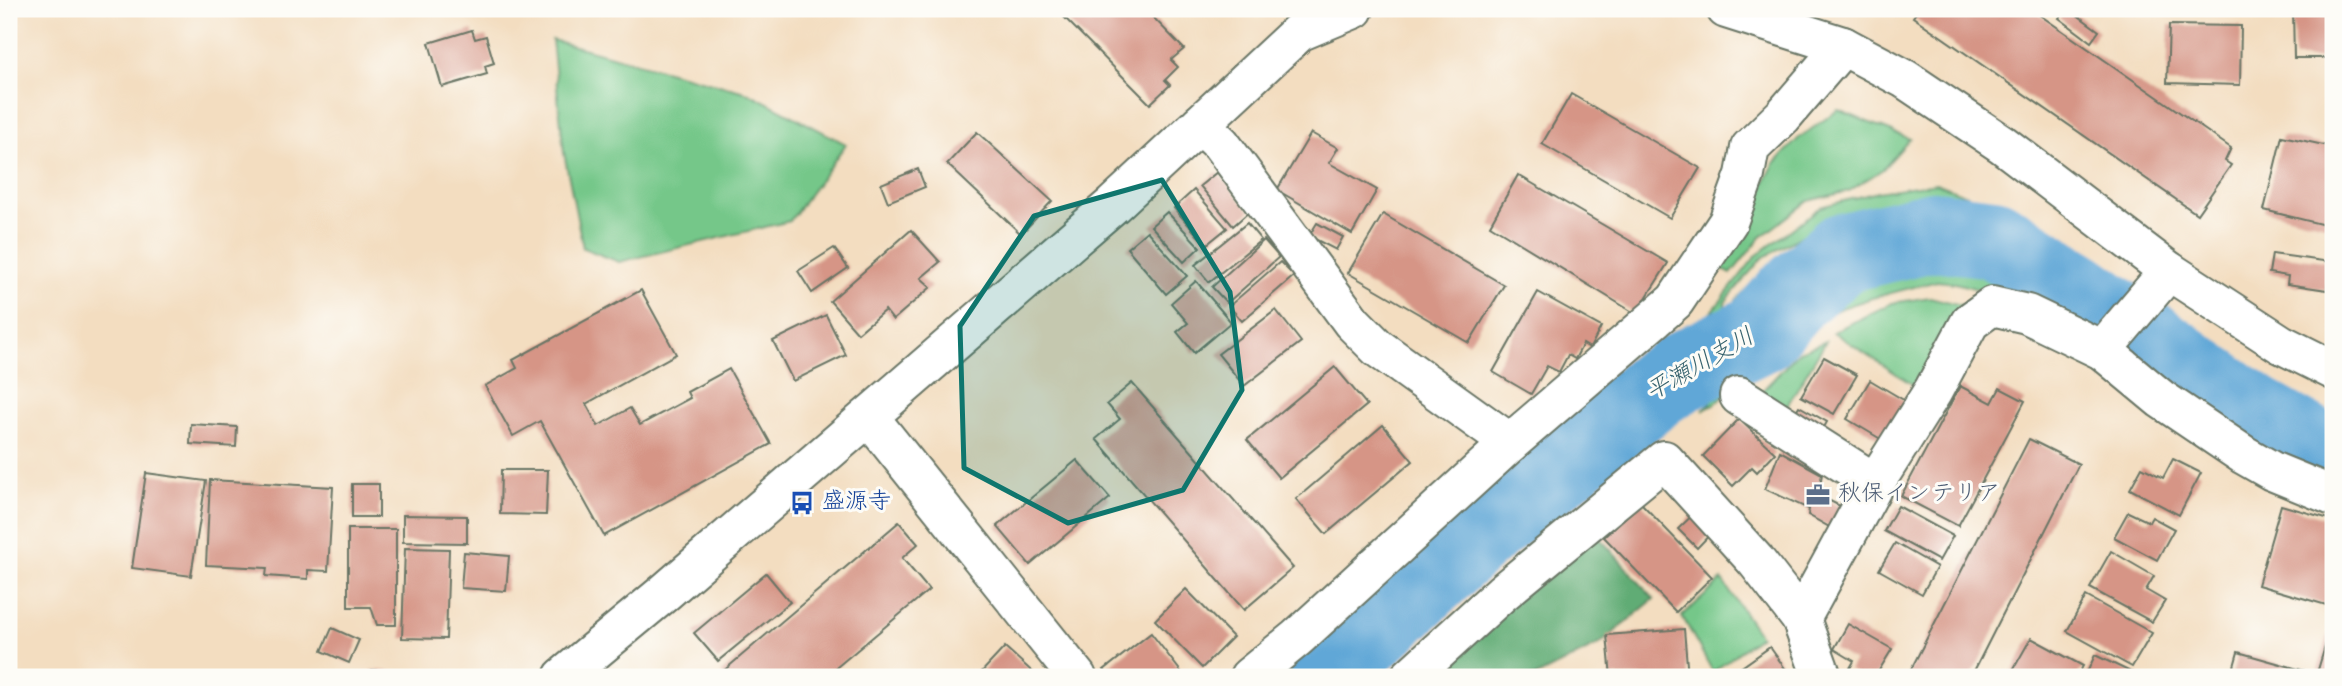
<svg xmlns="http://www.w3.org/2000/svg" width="2342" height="686" font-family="Dekko,'Klee One',sans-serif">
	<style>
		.green { fill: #75c789; stroke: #4a825e; stroke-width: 2 }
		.forest { fill: #60ac75; stroke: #407454; stroke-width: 2 }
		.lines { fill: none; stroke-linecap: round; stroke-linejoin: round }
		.river { stroke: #60a7d7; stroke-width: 80 }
		.building { fill: #d69586 }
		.minor-casing { stroke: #697565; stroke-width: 42 }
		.minor { stroke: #fff; stroke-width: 38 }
		.marked { fill: #0f766e; fill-opacity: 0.2; stroke: #0f766e; stroke-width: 5; stroke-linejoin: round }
		.labels { text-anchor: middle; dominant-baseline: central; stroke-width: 6; stroke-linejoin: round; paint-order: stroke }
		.service-label { font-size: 23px; fill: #4e5e75; stroke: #fdfcf7; text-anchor: start }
		.transit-label { font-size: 23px; fill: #164399; stroke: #fdfcf7; text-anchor: start }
		.water-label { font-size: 24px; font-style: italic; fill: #36626d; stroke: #fdfcf7 }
	</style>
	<rect width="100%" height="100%" fill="#fdfcf7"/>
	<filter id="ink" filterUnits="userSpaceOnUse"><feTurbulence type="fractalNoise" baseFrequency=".0143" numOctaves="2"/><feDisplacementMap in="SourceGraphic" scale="14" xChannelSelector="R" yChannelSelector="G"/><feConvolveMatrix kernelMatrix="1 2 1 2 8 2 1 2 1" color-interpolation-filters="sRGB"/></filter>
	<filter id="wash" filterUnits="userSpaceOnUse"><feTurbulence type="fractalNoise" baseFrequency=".00686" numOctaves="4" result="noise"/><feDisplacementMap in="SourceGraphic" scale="28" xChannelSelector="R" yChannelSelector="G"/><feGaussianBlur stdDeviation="1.57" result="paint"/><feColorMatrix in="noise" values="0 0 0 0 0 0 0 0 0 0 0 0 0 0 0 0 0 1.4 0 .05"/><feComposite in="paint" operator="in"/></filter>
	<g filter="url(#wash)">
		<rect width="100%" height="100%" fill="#f3ddc0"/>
		<g class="green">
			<path d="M552 40 749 93 846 144 790 221 619 262 583 248 564 153Z"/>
			<path d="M1838 110 1910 139 1883 169 1849 191 1808 201 1761 237 1731 274 1720 268 1774 164 1799 138Z"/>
			<path d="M1936 183 1990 204 2049 251 2041 254 1963 217 1906 224 1842 242 1820 226 1762 258 1725 302V323L1703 347 1682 350 1756 256 1821 207 1877 192Z"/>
			<path d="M1815 237 1833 247 1770 304 1729 331 1736 300 1768 267Z"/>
			<path d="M1967 239 1996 248 2066 296 2093 320 1955 283 1937 281 1872 298 1839 309 1801 327 1727 395 1703 411 1787 313 1851 263 1907 249Z"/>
			<path d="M1930 297 1969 307 1913 385 1833 332 1892 303Z"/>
			<path d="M1826 341 1782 414 1759 394 1799 352Z"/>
			<path d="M1722 580 1760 636 1713 672 1682 616Z"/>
		</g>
		<path class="forest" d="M1592 529 1654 599 1600 644 1535 677H1418Z"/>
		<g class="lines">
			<path class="river" d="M1323 677 1482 530 1658 387 1694 365 1760 333 1792 296 1842 253 1934 231 1993 238 2078 291 2254 415 2333 459"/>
		</g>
		<g id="blocks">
			<g class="building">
				<path d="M1056 9H1145L1184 49 1171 60 1178 67 1165 80 1170 85 1150 104Z"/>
				<path d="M1919 9H2031L2231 148 2225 161 2231 165 2197 214 1913 17Z"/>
				<path d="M2066 9H2069L2099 31 2091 42 2059 18Z"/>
				<path d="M2293 9H2333V58H2294Z"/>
				<path d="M2169 25 2241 26 2240 85 2167 83Z"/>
				<path d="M472 30 475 39 486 36 494 63 485 66 487 74 442 87 429 43Z"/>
				<path d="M1571 94 1700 168 1670 218 1542 144Z"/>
				<path d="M977 132 1052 201 1021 234 947 164Z"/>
				<path d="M1311 133 1338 148 1329 163 1377 190 1352 234 1277 190Z"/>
				<path d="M2282 136 2333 147V227L2264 210Z"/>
				<path d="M918 169 925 187 888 202 881 184Z"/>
				<path d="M1217 172 1250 211 1233 226 1200 186Z"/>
				<path d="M1518 175 1668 263 1636 314 1490 225Z"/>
				<path d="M1194 190 1227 228 1206 245 1174 208Z"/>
				<path d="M1167 212 1200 247 1184 262 1151 226Z"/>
				<path d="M1383 214 1504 285 1469 343 1348 273Z"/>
				<path d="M1247 223 1261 240 1209 282 1195 265Z"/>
				<path d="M1317 223 1343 237 1336 250 1309 236Z"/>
				<path d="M911 230 940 262 921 278 931 287 893 320 885 310 858 333 830 301Z"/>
				<path d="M1147 231 1187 276 1166 294 1127 248Z"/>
				<path d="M1264 240 1279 257 1227 303 1212 287Z"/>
				<path d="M834 248 848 268 812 293 798 271Z"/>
				<path d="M2272 254 2331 262 2327 290 2287 284 2288 276 2269 273Z"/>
				<path d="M1280 262 1294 276 1242 321 1229 306Z"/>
				<path d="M1196 281 1231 322 1194 353 1177 332 1188 323 1171 303Z"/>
				<path d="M641 290 676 354 586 404 598 426 630 408 640 425 690 398 687 392 729 369 771 444 604 536 540 421 513 436 485 386 517 368 513 360Z"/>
				<path d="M1538 292 1601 327 1590 348 1583 344 1575 359 1568 355 1559 372 1547 366 1531 394 1493 372Z"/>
				<path d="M1276 310 1301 342 1244 386 1218 354Z"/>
				<path d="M826 315 846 355 793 381 773 341Z"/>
				<path d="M1824 357 1857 375 1834 414 1801 396Z"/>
				<path d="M1335 367 1367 405 1279 478 1247 440Z"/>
				<path d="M1870 380 1907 402 1884 441 1847 419Z"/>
				<path d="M1132 383 1293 568 1244 610 1096 439 1120 419 1107 404Z"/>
				<path d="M1960 386 1992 403 2000 388 2025 401 1958 526 1901 496Z"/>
				<path d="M1799 406 1827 422 1822 431 1793 416Z"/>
				<path d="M1739 419 1775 453 1757 472 1752 467 1733 486 1703 456Z"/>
				<path d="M191 424 237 427 236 447 190 444Z"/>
				<path d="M1383 425 1413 461 1326 534 1296 499Z"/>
				<path d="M2029 439 2079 464 1971 677H1907Z"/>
				<path d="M1780 451 1822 474 1818 495 1842 507 1833 529 1808 515 1809 509 1765 489Z"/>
				<path d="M2173 459 2201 473 2179 515 2130 489 2142 467 2163 478Z"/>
				<path d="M1077 460 1110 498 1030 565 997 526Z"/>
				<path d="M501 470H548L546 515 500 514Z"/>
				<path d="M146 473 206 481 191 576 132 568Z"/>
				<path d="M210 480 333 487 328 571 308 570V579L266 576 267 568 206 565Z"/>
				<rect x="352" y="484" width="27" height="33"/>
				<path d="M1641 503 1712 577 1676 612 1604 537Z"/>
				<path d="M2281 505 2333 520V607L2258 585Z"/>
				<path d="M1898 506 1953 536 1939 561 1884 531Z"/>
				<path d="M1699 509 1717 527 1697 548 1678 529Z"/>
				<path d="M2128 512 2149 522 2152 517 2174 529 2157 560 2114 537Z"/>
				<path d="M403 515 467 516V543L403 542Z"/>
				<path d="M899 522 918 544 902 558 929 590 825 677H725L721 673Z"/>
				<path d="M348 529H396V625H377L371 607H348Z"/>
				<path d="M1895 543 1937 567 1922 594 1879 570Z"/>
				<path d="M405 548 449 549 446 639 402 638Z"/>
				<path d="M2111 551 2154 576 2146 590 2165 601 2152 622 2090 588Z"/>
				<path d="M464 552 509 556 506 591 461 588Z"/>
				<path d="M766 573 790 602 718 661 694 633Z"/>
				<path d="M1186 589 1233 637 1202 668 1155 620Z"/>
				<path d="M2086 596 2152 633 2132 667 2067 631Z"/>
				<path d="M2333 620V677H2331L2317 673Z"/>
				<path d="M1848 624 1892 649 1875 677H1861L1849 670 1854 661 1834 649Z"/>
				<path d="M332 628 359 640 349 663 322 651Z"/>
				<path d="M1684 629 1688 677H1611L1607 635Z"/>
				<path d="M1151 633 1185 677H1110L1104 670Z"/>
				<path d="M2031 638 2083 666 2077 677H2009Z"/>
				<path d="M1005 647 1038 677H977Z"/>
				<path d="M1770 647 1791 677H1735L1732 674Z"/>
				<path d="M2238 652 2323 676V677H2231Z"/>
				<path d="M2095 655 2141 677H2085Z"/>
				<path d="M372 670 396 672V677H372Z"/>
			</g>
		</g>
	</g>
	<g filter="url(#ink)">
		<use href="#blocks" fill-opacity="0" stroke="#697565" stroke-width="2"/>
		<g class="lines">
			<g class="minor-casing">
				<g id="minor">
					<path d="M1726 9 1843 46 1905 79 2002 144 2169 271 2281 344 2333 370"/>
					<path d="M1200 124 1221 144 1352 322 1378 348 1510 443 1675 301 1728 222 1745 175 1750 148 1783 116 1843 46"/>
					<path d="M2102 350 2169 271"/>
					<path d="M1739 396 1875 483"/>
					<path d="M869 417 1077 677"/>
					<path d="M563 677 663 594 1113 205 1299 32 1354 9"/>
					<path d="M1249 677 1297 638 1510 443"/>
					<path d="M1410 677 1502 593 1664 460 1756 561 1801 619"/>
					<path d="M1822 677 1801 619 1875 483 1933 391 1970 322 1992 306 2027 314 2102 350 2161 399 2244 455 2272 471 2333 496"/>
				</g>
			</g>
			<use href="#minor" class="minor"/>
		</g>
	</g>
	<path class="marked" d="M1162 180 1230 292 1242 390 1183 490 1068 523 964 468 960 326 1034 216Z"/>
	<defs>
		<g id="office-bare" transform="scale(1.89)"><path d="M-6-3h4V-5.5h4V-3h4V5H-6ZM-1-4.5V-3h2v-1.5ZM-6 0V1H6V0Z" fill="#5c6f8a" stroke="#fdfcf7" stroke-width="2.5" paint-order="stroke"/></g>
		<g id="bus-bare" transform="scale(1.89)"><path d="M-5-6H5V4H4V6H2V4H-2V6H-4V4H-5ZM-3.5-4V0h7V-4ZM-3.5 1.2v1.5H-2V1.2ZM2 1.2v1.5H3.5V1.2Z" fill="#1a4fb4" stroke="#fdfcf7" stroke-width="2.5" paint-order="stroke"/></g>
	</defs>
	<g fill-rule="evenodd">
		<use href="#office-bare" x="1818" y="495"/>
		<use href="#bus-bare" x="802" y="503"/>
	</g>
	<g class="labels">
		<g class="service-label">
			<text x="1838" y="495">秋保インテリア</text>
		</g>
		<g class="transit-label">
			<text x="822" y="503">盛源寺</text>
		</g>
		<g class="water-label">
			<text transform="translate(1701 366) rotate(-30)">平瀬川支川</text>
		</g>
	</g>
	<rect width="2342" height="686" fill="none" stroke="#fdfcf7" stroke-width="35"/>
</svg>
